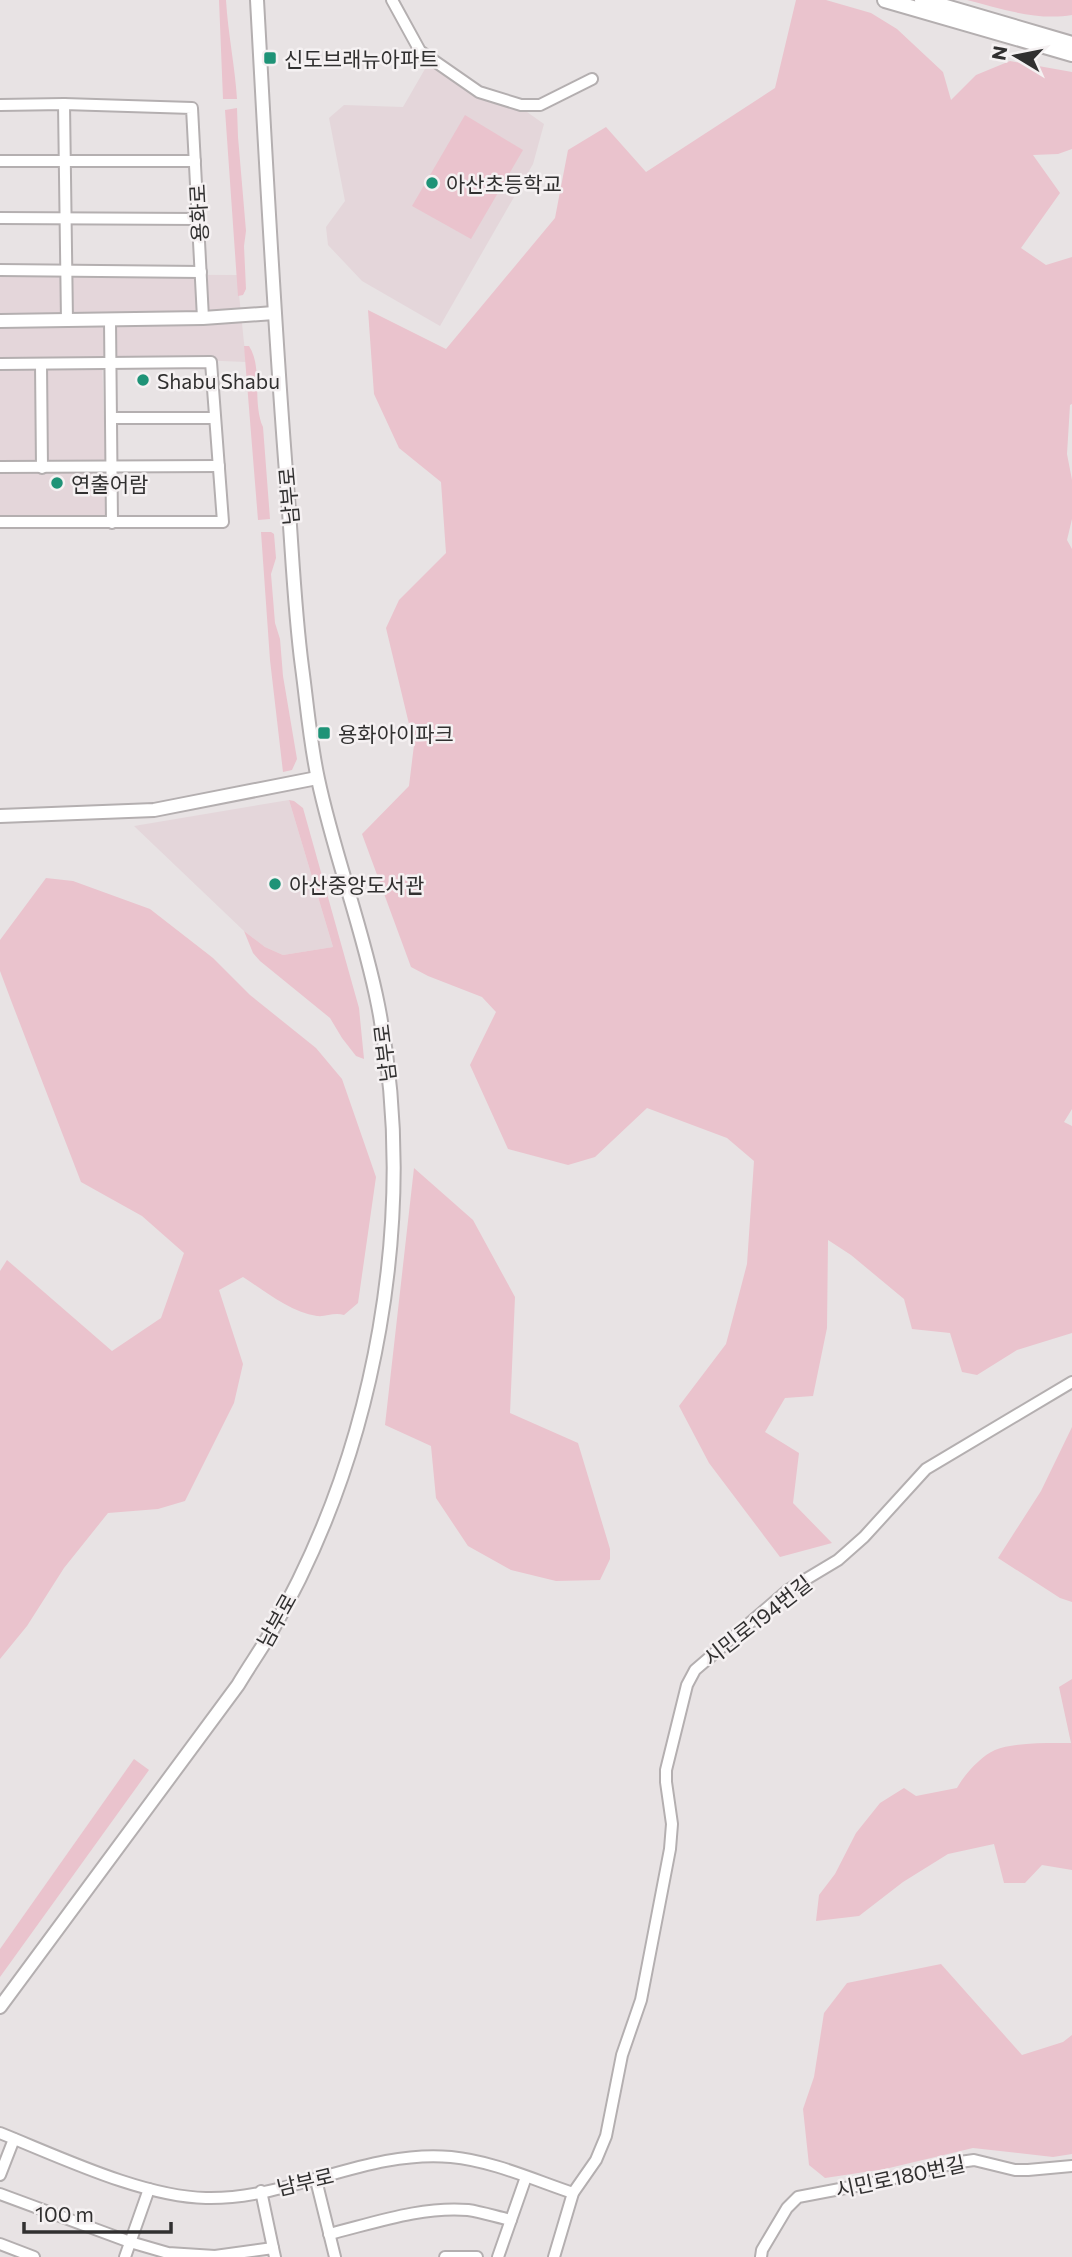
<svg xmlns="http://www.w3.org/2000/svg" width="1072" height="2257" font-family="Commissioner,'Noto Sans KR',sans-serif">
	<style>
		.built { fill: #e4d6da }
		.green { fill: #eac3cd }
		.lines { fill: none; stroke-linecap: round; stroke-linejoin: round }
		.minor-casing { stroke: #b4afb0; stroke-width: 14 }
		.tertiary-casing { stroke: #b4afb0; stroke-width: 16 }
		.secondary-casing { stroke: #b4afb0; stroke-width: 18 }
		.minor { stroke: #fff; stroke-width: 10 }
		.tertiary { stroke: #fff; stroke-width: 12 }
		.secondary { stroke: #fff; stroke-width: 14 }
		.poi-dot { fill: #1f9377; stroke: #f5f1f2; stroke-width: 2.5 }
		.labels { text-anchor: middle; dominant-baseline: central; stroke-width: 5; stroke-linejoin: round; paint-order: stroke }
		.poi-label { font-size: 21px; fill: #313030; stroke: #f5f1f2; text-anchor: start }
		.street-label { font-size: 21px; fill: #313030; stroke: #f5f1f2 }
	</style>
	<rect width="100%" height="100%" fill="#e8e3e4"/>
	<g class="built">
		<path d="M429 62 473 96 527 112 544 124 533 164 440 326 362 281 328 245 326 227 345 201 329 118 344 105 403 107Z"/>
		<path d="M0 274 237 275 246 362 102 356 107 518 0 517Z"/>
		<path d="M289 800 333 947 283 955 265 947 244 931 134 826Z"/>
	</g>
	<g class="green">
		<path d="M219 0H226C228 34 235 66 237 99H223Z"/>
		<path d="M796 0H826L871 13 897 29 943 72 951 100 976 75 1010 61 1072 72V149L1058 154 1033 155 1060 193 1021 248 1046 265 1072 257V404L1070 405 1067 454 1072 480V519L1067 540 1072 549V1109L1064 1122 1072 1126V1333L1017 1350 977 1375 962 1372 950 1333 912 1329 904 1299 851 1255 828 1240 827 1328 813 1396 785 1398 765 1432 799 1453 793 1503 832 1543 780 1557 709 1463 679 1406 726 1344 747 1264 754 1161 727 1138 647 1108 595 1157 568 1165 508 1149 470 1065 496 1012 482 997 428 976 411 967 362 834 409 786 414 745 386 628 399 600 446 553 441 482 399 448 374 394 368 310 446 349 555 218 568 150 606 127 646 172 775 88Z"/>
		<path d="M967 0H1072V15C1038 21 1001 9 967 0Z"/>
		<path d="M237 108 238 137 246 231 244 246 246 289 243 295 238 296 225 110Z"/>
		<path d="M465 115 523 150 471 239 412 206Z"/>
		<path d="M244 346H249C263 367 252 402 263 427L270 519 258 520Z"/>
		<path d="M261 532H271L274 534 276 558 271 574 275 623 280 639 283 676 297 759 292 770 283 772 270 660Z"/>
		<path d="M289 800 294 801 303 808 359 1008 364 1059 356 1056 342 1038 330 1018 260 961 253 953 244 931 265 947 283 955 333 947Z"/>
		<path d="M46 878 73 881 150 909 213 958 250 995 316 1048 342 1079 376 1177 358 1303 344 1315C334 1312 326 1317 317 1316 290 1312 265 1291 243 1277L219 1290 243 1364 234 1403 185 1501 158 1509 108 1513 64 1568 27 1626 0 1659V1271L7 1260 112 1351 161 1318 184 1253 142 1216 81 1182 12 1003 0 971V940Z"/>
		<path d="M414 1168 473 1220 515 1297 510 1413 578 1443 610 1549V1559L600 1580 556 1581 511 1570 468 1546 436 1498 431 1446 385 1425Z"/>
		<path d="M1072 1427V1602L1060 1598 998 1558 1041 1491Z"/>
		<path d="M1072 1679V1870L1042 1865 1025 1883H1004L994 1844 948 1854 903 1882 859 1916 816 1921 819 1895 835 1874 856 1833 880 1803 904 1788 916 1796 957 1788C964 1775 981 1756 995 1750 1014 1742 1051 1743 1071 1743L1059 1687Z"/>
		<path d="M134 1759 149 1770 0 1977V1949Z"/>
		<path d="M941 1964 1022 2055 1063 2042 1072 2035V2154L1053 2157 973 2148 885 2169 825 2178 809 2165 803 2109 814 2077 824 2013 847 1983Z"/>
	</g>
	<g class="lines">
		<g class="minor-casing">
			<g id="minor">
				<path d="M392 0 420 51 479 92 521 105H540L592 79"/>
				<path d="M64 104 67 321"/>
				<path d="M0 105 64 104 192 108 203 318"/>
				<path d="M0 161H195"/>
				<path d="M0 218 199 219"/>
				<path d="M0 270 201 272"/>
				<path d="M110 321 112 523"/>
				<path d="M0 364 211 362 223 522H0"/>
				<path d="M41 364 42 468"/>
				<path d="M111 418H214"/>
				<path d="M0 467 219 466"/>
				<path d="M0 2133C60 2157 143 2197 206 2198 289 2200 368 2149 451 2157 493 2161 534 2180 573 2193"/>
				<path d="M0 2175 14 2139"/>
				<path d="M316 2180 335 2257"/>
				<path d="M261 2191 273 2248"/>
				<path d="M0 2194 130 2242 168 2253 215 2256 273 2248 275 2257"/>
				<path d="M329 2234C374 2223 422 2206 468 2210 482 2212 497 2217 511 2220"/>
				<path d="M0 2244 34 2257"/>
				<path d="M125 2257 149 2189"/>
				<path d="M445 2257H477"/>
				<path d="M498 2257 526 2177"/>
				<path d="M554 2257 573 2193 596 2160 606 2136 622 2055 641 2000 670 1849 672 1824 666 1782V1770L687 1685 695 1670 788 1590 838 1560 864 1537 926 1469 1072 1382"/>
				<path d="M761 2257 762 2250 787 2208 798 2197 882 2181 960 2162 974 2160 1015 2170H1028L1072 2166"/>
			</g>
		</g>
		<g class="tertiary-casing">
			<g id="tertiary">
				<path d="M0 321 203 318 274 313"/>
				<path d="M0 816 154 810 317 778"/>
				<path d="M0 2007 238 1685C248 1668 260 1651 270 1634 377 1450 419 1213 378 1005 363 928 334 855 318 779 310 742 307 704 302 667 294 607 292 545 287 485 274 323 266 162 257 0"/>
			</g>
		</g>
		<g class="secondary-casing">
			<g id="secondary">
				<path d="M885 0 1072 54"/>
				<path d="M922 0 1072 44"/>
			</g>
		</g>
		<use href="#minor" class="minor"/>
		<use href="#tertiary" class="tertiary"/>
		<use href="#secondary" class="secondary"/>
	</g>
	<g class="poi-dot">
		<rect x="263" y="51" width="14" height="14" rx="3.5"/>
		<circle cx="432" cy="183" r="7"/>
		<circle cx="143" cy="380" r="7"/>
		<circle cx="57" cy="483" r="7"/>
		<rect x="317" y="726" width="14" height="14" rx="3.5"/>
		<circle cx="275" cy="884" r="7"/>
	</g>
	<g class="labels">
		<g class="poi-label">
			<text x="284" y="58">신도브래뉴아파트</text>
			<text x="446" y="183">아산초등학교</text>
			<text x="157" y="380">Shabu Shabu</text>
			<text x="71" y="483">연출어람</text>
			<text x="338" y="733">용화아이파크</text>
			<text x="289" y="884">아산중앙도서관</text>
		</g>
		<g class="street-label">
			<text transform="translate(198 213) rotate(-93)">용화로</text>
			<text transform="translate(288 496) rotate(-95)">남부로</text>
			<text transform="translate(384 1053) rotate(-97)">남부로</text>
			<text transform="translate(276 1620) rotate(-61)">남부로</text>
			<text transform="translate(757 1620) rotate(-38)">시민로194번길</text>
			<text transform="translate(900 2176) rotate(-12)">시민로180번길</text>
			<text transform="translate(305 2181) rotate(-13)">남부로</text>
		</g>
	</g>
	<g transform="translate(1016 56) rotate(280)" stroke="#f5f1f2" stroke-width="5" paint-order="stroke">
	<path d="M0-5L12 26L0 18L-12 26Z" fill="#313030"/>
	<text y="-10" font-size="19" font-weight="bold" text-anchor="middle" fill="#313030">N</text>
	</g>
	<path d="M24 2222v10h147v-10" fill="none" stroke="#313030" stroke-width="3.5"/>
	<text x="35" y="2222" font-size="21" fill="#313030" stroke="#f5f1f2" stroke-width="5" paint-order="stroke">100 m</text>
</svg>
